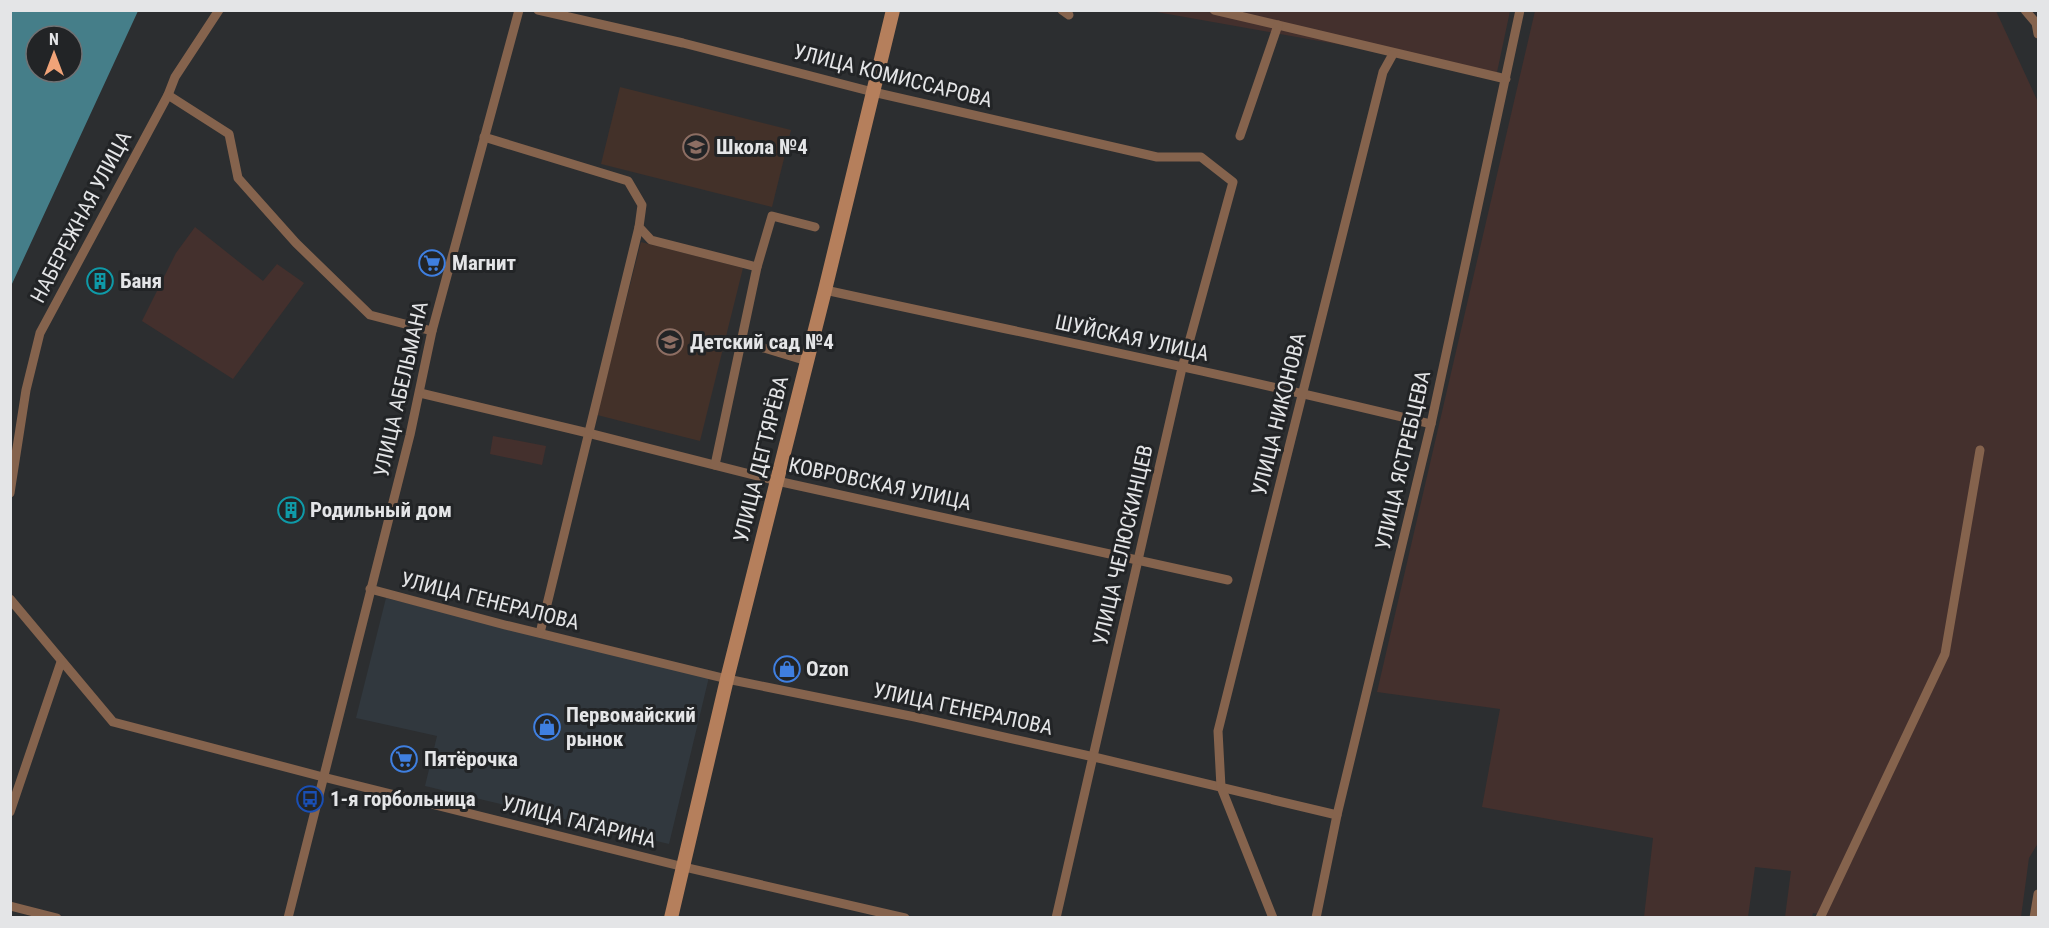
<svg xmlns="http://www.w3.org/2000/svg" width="2049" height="928" font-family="'Roboto Condensed',sans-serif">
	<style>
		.built { fill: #31383e }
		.industrial { fill: #44302d }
		.education { fill: #433129 }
		.water { fill: #457e89; fill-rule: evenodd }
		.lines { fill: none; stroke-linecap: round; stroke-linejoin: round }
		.street { stroke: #85634d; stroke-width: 9 }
		.secondary { stroke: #b57f5c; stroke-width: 14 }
		.labels { text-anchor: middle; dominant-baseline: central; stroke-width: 6; stroke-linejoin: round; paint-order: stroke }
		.street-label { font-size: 21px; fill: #e4e5e7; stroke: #222426 }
		.poi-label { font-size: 21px; font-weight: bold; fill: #e4e5e7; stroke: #222426; text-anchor: start }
	</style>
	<rect width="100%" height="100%" fill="#2c2e30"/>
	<path class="built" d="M386 598 709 677 669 844 425 786 437 736 356 718Z"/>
	<g class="industrial">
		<path d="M1151 11H1510L1496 77 1393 54Z"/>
		<path d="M1535 11H1996L2038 102V843L2029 858 2021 917 1834 918 1813 913 1812 917H1785L1791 871 1755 867 1748 917H1644L1653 838 1482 807 1500 709 1377 692Z"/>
		<path d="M195 227 263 281 277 264 304 283 233 379 142 321 176 253Z"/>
		<path d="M493 436 546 446 542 465 490 454Z"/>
	</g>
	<g class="education">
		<path d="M620 87 791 130 772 207 601 164Z"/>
		<path d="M641 242 743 268 700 441 597 415Z"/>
	</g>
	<path class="water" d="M11 10 138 11 11 286 10 11ZM36 36H72V72H36Z"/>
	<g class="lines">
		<g class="street">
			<path d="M538 10 683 43 873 92 1157 157H1201L1233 182 1182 368 1056 918"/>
			<path d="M1062 10 1069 15"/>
			<path d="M1214 10 1506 79"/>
			<path d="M2025 10 2036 23 2038 34"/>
			<path d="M168 95 229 134 238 178 296 243 370 315 432 331"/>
			<path d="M1240 136 1278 25"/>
			<path d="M484 137 628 181 642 205 639 227 651 240 757 267"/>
			<path d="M825 290C1027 334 1230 375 1431 424"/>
			<path d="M741 341 807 361"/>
			<path d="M420 393 588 433 777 481 1228 580"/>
			<path d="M715 465 757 267 772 216 815 227"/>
			<path d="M10 493 26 390 40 333 168 95 175 77 219 10"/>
			<path d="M370 589 505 625 727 679 915 717 1094 757 1337 815"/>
			<path d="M10 599 113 722 323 777 684 867 905 918"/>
			<path d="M540 633 639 227"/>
			<path d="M10 812 61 662"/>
			<path d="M10 906 57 918"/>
			<path d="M288 918 410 435 432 331 519 10"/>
			<path d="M1273 918 1221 787 1218 731 1383 72 1393 54"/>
			<path d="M1316 918 1337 815 1431 424 1520 10"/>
			<path d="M1820 918 1945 654 1980 450"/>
			<path d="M2034 918 2038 894"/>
		</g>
		<path class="secondary" d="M671 918 727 679 825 290 893 10"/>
	</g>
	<defs>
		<g id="school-ring" transform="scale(1.35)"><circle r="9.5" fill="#222426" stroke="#8d6e63" stroke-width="1.5"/><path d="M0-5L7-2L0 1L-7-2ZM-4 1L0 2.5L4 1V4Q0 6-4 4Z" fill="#8d6e63"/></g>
		<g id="supermarket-ring" transform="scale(1.35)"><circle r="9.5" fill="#222426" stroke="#3f7fe0" stroke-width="1.5"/><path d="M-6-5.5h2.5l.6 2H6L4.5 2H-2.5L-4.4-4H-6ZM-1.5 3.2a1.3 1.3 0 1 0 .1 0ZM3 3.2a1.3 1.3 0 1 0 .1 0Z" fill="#3f7fe0"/></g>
		<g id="building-ring" transform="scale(1.35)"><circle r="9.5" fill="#222426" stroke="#0f9aa8" stroke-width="1.5"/><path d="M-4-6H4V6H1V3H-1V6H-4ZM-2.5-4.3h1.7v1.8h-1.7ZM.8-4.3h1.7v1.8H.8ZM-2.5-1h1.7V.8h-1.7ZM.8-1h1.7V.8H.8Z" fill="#0f9aa8"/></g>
		<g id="shop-ring" transform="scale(1.35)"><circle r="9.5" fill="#222426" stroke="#3f7fe0" stroke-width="1.5"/><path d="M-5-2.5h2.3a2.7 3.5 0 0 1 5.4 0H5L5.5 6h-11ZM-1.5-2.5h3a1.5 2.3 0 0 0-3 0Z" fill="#3f7fe0"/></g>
		<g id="bus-ring" transform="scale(1.35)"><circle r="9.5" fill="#222426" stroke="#1a4fb4" stroke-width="1.5"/><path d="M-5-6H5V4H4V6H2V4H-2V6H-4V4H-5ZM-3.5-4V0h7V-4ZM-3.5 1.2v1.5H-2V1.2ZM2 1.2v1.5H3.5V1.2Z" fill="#1a4fb4"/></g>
	</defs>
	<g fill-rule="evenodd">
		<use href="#school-ring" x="696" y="147"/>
		<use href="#supermarket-ring" x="432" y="263"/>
		<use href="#building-ring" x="100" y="281"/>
		<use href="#school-ring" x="670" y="342"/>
		<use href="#building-ring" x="291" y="510"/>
		<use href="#shop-ring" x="787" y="669"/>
		<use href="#shop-ring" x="547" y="727"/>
		<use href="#supermarket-ring" x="404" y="759"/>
		<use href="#bus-ring" x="310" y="799"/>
	</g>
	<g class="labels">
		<g class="street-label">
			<text transform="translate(893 76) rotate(14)">УЛИЦА КОМИССАРОВА</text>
			<text transform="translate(81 217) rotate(-62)">НАБЕРЕЖНАЯ УЛИЦА</text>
			<text transform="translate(1132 338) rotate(12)">ШУЙСКАЯ УЛИЦА</text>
			<text transform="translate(401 389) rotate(-77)">УЛИЦА АБЕЛЬМАНА</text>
			<text transform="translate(1279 414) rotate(-76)">УЛИЦА НИКОНОВА</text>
			<text transform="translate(761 459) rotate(-76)">УЛИЦА ДЕГТЯРЁВА</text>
			<text transform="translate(1403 460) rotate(-77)">УЛИЦА ЯСТРЕБЦЕВА</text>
			<text transform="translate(880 484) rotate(12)">КОВРОВСКАЯ УЛИЦА</text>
			<text transform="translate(1123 545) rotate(-77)">УЛИЦА ЧЕЛЮСКИНЦЕВ</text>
			<text transform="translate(490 601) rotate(14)">УЛИЦА ГЕНЕРАЛОВА</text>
			<text transform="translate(963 709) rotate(12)">УЛИЦА ГЕНЕРАЛОВА</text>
			<text transform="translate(579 822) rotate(14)">УЛИЦА ГАГАРИНА</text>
		</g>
		<g class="poi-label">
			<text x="716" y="147">Школа №4</text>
			<text x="452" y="263">Магнит</text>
			<text x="120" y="281">Баня</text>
			<text x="690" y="342">Детский сад №4</text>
			<text x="310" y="510">Родильный дом</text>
			<text x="806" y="669">Ozon</text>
			<text x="566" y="715">Первомайский<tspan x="566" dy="24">рынок</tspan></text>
			<text x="424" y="759">Пятёрочка</text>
			<text x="330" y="799">1-я горбольница</text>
		</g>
	</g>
	<rect width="2049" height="928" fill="none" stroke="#e4e5e7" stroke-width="24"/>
	<g transform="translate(54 54)"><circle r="28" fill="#222426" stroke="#707173" stroke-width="1.5"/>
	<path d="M0-4.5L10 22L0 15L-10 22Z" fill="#f0a378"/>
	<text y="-9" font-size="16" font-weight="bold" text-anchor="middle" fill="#e4e5e7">N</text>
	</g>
</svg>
